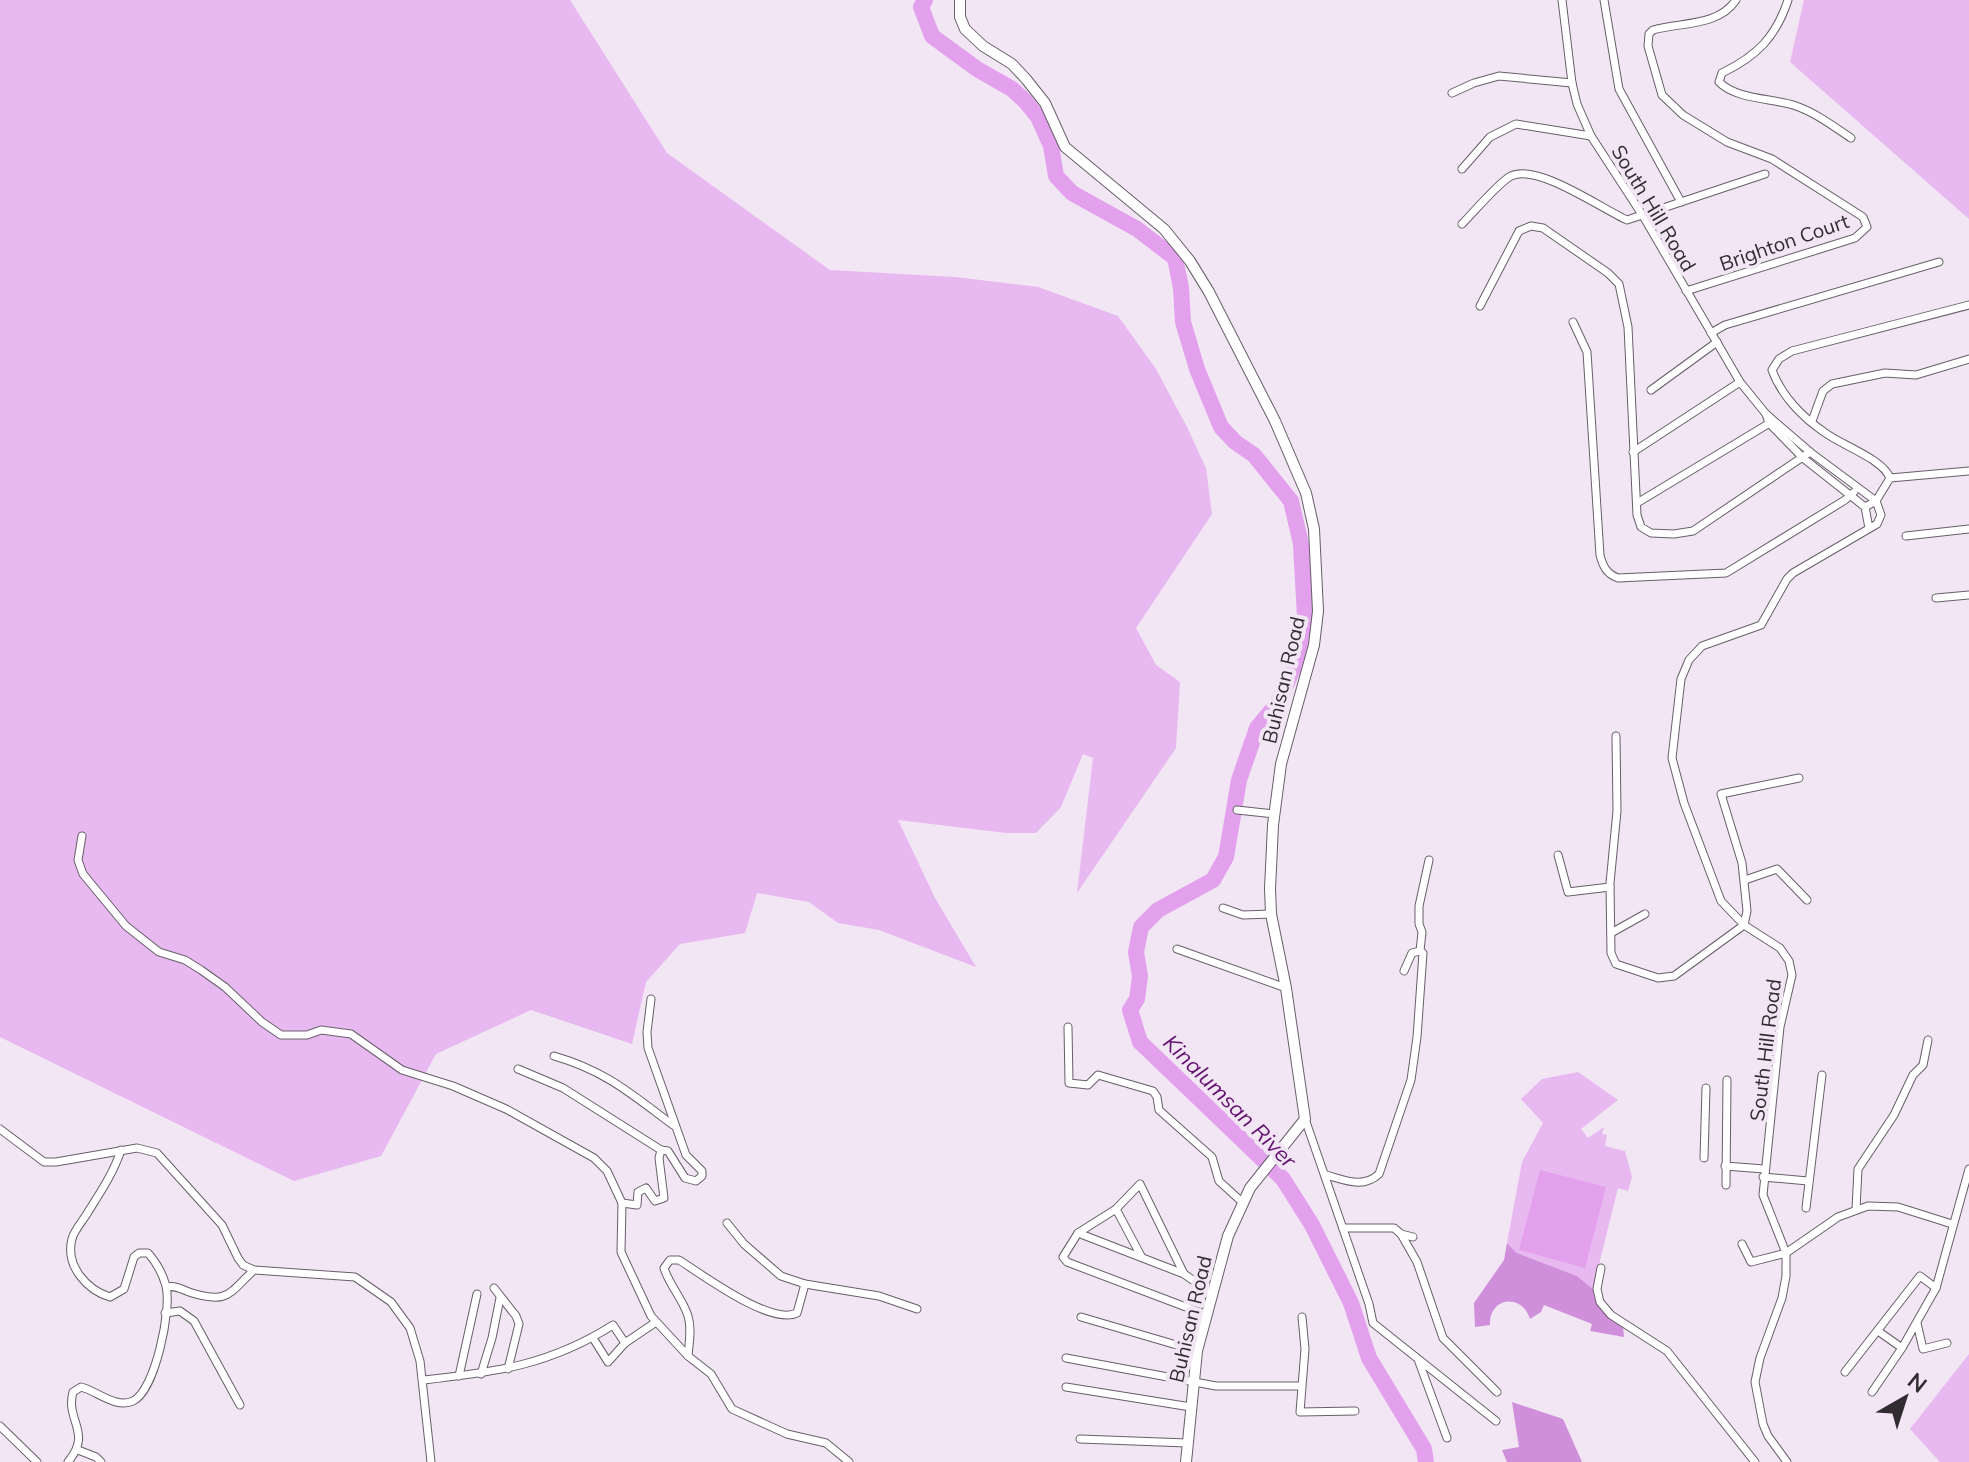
<svg xmlns="http://www.w3.org/2000/svg" width="1969" height="1462" font-family="Mulish,sans-serif">
	<style>
		.green { fill: #e8b9f0 }
		.forest { fill: #d08fdb }
		.water { fill: #e2a0ed }
		.lines { fill: none; stroke-linecap: round; stroke-linejoin: round }
		.river { stroke: #e2a0ed; stroke-width: 16 }
		.street-casing { stroke: #685e6a; stroke-width: 9 }
		.secondary-casing { stroke: #685e6a; stroke-width: 12 }
		.street { stroke: #fff; stroke-width: 7 }
		.secondary { stroke: #fff; stroke-width: 10 }
		.labels { text-anchor: middle; dominant-baseline: central; stroke-width: 8; stroke-linejoin: round; paint-order: stroke }
		.street-label { font-size: 20px; fill: #312c32; stroke: #f2e5f4 }
		.water-label { font-size: 22px; font-style: italic; fill: #62116f; stroke: #f2e5f4 }
	</style>
	<rect width="100%" height="100%" fill="#f2e5f4"/>
	<g class="green">
		<path d="M0 0H570L667 153 830 270 955 277 1038 287 1118 316 1156 369 1187 427 1206 468 1212 514 1136 628 1156 665 1180 682 1176 748 1077 893 1093 758 1083 754 1061 807 1036 833H1007L898 820 935 898 976 967 879 930 838 923 809 902 757 893 745 933 680 944 646 982 632 1044 531 1010 436 1054 381 1156 294 1181 0 1037Z"/>
		<path d="M1804 0H1969V219L1790 62Z"/>
		<path d="M1578 1072 1618 1100 1581 1129 1588 1138 1604 1127 1602 1134 1607 1135 1605 1146 1625 1151 1632 1177 1628 1191 1618 1188 1593 1289 1577 1276 1517 1253 1507 1243 1522 1162 1543 1123 1521 1099 1542 1079Z"/>
		<path d="M1969 1354V1462H1940L1910 1429Z"/>
	</g>
	<g class="forest">
		<path d="M1507 1243 1517 1253 1577 1276 1593 1289C1594 1309 1608 1316 1623 1327L1624 1337 1590 1331 1592 1324 1544 1305 1541 1312 1530 1319C1522 1293 1489 1297 1490 1325L1475 1327 1474 1303 1504 1260Z"/>
		<path d="M1512 1402 1563 1419 1582 1462H1507L1502 1450 1519 1447Z"/>
	</g>
	<path class="water" d="M1540 1170 1606 1187 1585 1268 1519 1250Z"/>
	<g class="lines">
		<path class="river" d="M925 0 921 7 932 36 977 69 1012 89 1025 101 1038 117 1051 146 1056 176 1072 193 1137 229 1175 258 1181 288 1183 322 1197 369 1221 427 1235 442 1254 455 1291 501 1301 544 1305 617 1300 653 1278 703 1257 728 1239 780 1226 857 1213 880 1158 910 1141 927 1136 952 1140 976 1137 999 1130 1010 1140 1042 1283 1179 1312 1225 1351 1303 1369 1358 1424 1449 1426 1462"/>
		<g class="street-casing">
			<g id="street">
				<path d="M1562 0 1572 83 1577 104 1591 136 1643 216 1740 382 1766 414 1769 423 1803 458 1865 507 1869 528"/>
				<path d="M1604 0 1619 89 1681 202"/>
				<path d="M1788 0C1776 37 1757 56 1722 73L1719 82C1737 100 1773 98 1796 106 1816 113 1833 126 1851 138"/>
				<path d="M1452 93 1474 83 1499 76 1572 83"/>
				<path d="M1462 169 1490 137 1516 124 1591 136"/>
				<path d="M1462 224C1473 213 1499 182 1511 176 1537 163 1602 209 1627 220L1765 174"/>
				<path d="M1686 291 1855 238 1867 227 1863 217 1772 159 1727 142 1683 115 1662 95 1648 46 1649 34 1653 30C1680 22 1718 27 1736 0"/>
				<path d="M1480 306 1519 231 1531 226 1543 228 1608 273 1619 284 1628 327 1637 515 1641 527 1651 533 1674 534 1693 531 1810 452"/>
				<path d="M1573 322 1587 352 1600 555C1603 567 1607 574 1618 578L1726 573 1845 500 1854 492"/>
				<path d="M1711 333 1725 325 1939 262"/>
				<path d="M1651 390 1717 342"/>
				<path d="M1766 414 1810 452 1876 501 1881 515 1877 524 1793 573 1787 579 1761 625 1702 646 1689 660 1681 679 1672 758 1684 803 1721 901 1744 925 1780 948 1789 961 1792 975 1780 1027 1763 1195 1786 1253V1276L1782 1298 1760 1358 1755 1382 1763 1424 1768 1436 1787 1462"/>
				<path d="M1812 421 1823 391 1832 384 1885 373 1916 375 1969 359"/>
				<path d="M1633 452 1740 382"/>
				<path d="M1890 478C1883 459 1841 445 1824 432 1802 417 1781 395 1772 370L1779 359 1792 351 1969 305"/>
				<path d="M1637 503 1773 421"/>
				<path d="M1865 507 1876 501 1890 478 1969 471"/>
				<path d="M1906 536 1969 529"/>
				<path d="M1936 598 1969 595"/>
				<path d="M1616 736 1617 811 1610 883 1611 953 1616 964 1658 978 1674 976 1744 925 1747 911 1742 863 1721 794 1799 778"/>
				<path d="M1237 810 1274 814"/>
				<path d="M82 836 78 860 83 874 126 926 159 952 185 960 201 970 225 987 262 1022 281 1035H307L321 1030 351 1034 402 1070 453 1086 506 1109 594 1158 607 1171 622 1203 621 1252 651 1316 688 1356 711 1374 732 1409 787 1434 826 1443 849 1462"/>
				<path d="M1558 855 1568 892 1610 887"/>
				<path d="M1745 880 1777 869 1807 900"/>
				<path d="M1223 908 1243 915 1271 914"/>
				<path d="M1611 933 1645 914"/>
				<path d="M1177 949 1286 988"/>
				<path d="M1420 951 1422 932 1419 924V906L1429 860"/>
				<path d="M1068 1027 1069 1083 1088 1085 1098 1075 1153 1091 1157 1097 1159 1110 1212 1157 1219 1181 1242 1202"/>
				<path d="M554 1056C606 1071 631 1094 673 1125"/>
				<path d="M518 1069 563 1088 661 1150 668 1151 685 1178 696 1181 702 1176V1171L686 1155 648 1048 647 1032 651 999"/>
				<path d="M1305 1119 1369 1304 1373 1323 1496 1421"/>
				<path d="M0 1129 44 1162H56L137 1148 157 1153 222 1225 238 1258 243 1265 254 1270 355 1277 391 1302 410 1328 420 1361 431 1462"/>
				<path d="M1704 1158 1706 1088"/>
				<path d="M1725 1166 1764 1169"/>
				<path d="M1326 1175C1345 1180 1363 1189 1379 1174L1411 1080 1417 1037 1423 953 1420 951 1412 953 1404 971"/>
				<path d="M1763 1177 1808 1181"/>
				<path d="M1726 1185 1727 1080"/>
				<path d="M622 1203 637 1205 638 1192 646 1188 655 1201 664 1198 659 1158 661 1150"/>
				<path d="M1806 1208 1822 1075"/>
				<path d="M1116 1209 1141 1256"/>
				<path d="M1856 1209 1858 1169 1894 1115 1913 1075 1923 1065 1928 1040"/>
				<path d="M727 1223 744 1244 781 1276 805 1284 879 1296 917 1309"/>
				<path d="M1343 1228H1394L1401 1234 1413 1237"/>
				<path d="M1078 1233 1184 1274 1213 1294"/>
				<path d="M1401 1234 1417 1262 1443 1338 1497 1392"/>
				<path d="M1742 1244 1751 1262 1786 1253 1838 1217 1868 1206 1898 1207 1952 1224"/>
				<path d="M1601 1268 1597 1289 1600 1302 1611 1315 1667 1351 1755 1462"/>
				<path d="M1184 1274 1140 1184 1116 1209 1078 1233 1063 1257 1067 1262 1207 1315"/>
				<path d="M167 1287C177 1285 182 1290 192 1293 229 1304 229 1293 254 1270"/>
				<path d="M494 1288 516 1316 519 1324 508 1369"/>
				<path d="M165 1313 180 1311 194 1321 240 1405"/>
				<path d="M1081 1317 1197 1351"/>
				<path d="M1302 1317 1305 1349 1300 1412 1355 1411"/>
				<path d="M1917 1323 1923 1349 1947 1343"/>
				<path d="M1878 1331 1902 1348"/>
				<path d="M593 1338 608 1362 625 1343 656 1322"/>
				<path d="M688 1356C689 1343 692 1329 688 1316 683 1299 669 1285 664 1268L670 1260H679C703 1275 771 1326 797 1313L805 1284"/>
				<path d="M1066 1358 1216 1386H1301"/>
				<path d="M1419 1362 1447 1438"/>
				<path d="M1845 1372 1920 1276 1936 1288"/>
				<path d="M481 1374 492 1338 500 1298"/>
				<path d="M459 1376 477 1294"/>
				<path d="M424 1380C496 1372 550 1365 613 1325L625 1343"/>
				<path d="M1066 1387 1191 1407"/>
				<path d="M1872 1392 1902 1348 1936 1288 1969 1169"/>
				<path d="M0 1426 37 1462"/>
				<path d="M1080 1439 1187 1443"/>
				<path d="M78 1450 96 1457 101 1462"/>
				<path d="M68 1462C93 1432 65 1421 73 1392L81 1387C97 1391 116 1409 133 1401 155 1391 172 1309 166 1286 163 1275 156 1262 148 1253H139L134 1257 124 1289 110 1297C87 1290 65 1266 72 1239 74 1230 83 1221 88 1212 100 1193 114 1172 121 1150"/>
			</g>
		</g>
		<g class="secondary-casing">
			<path id="secondary" d="M960 0V17L965 29 983 46 1012 64 1026 79 1045 103 1065 147 1164 229 1190 261 1209 292 1275 421 1306 493 1314 529 1318 611 1314 645 1281 764 1273 825 1270 889 1271 914 1286 988 1305 1119 1250 1188 1228 1236 1197 1351 1186 1462"/>
		</g>
		<use href="#street" class="street"/>
		<use href="#secondary" class="secondary"/>
	</g>
	<g class="labels">
		<g class="street-label">
			<text transform="translate(1654 208) rotate(59)">South Hill Road</text>
			<text transform="translate(1784 242) rotate(-19)">Brighton Court</text>
			<text transform="translate(1283 680) rotate(-77)">Buhisan Road</text>
			<text transform="translate(1765 1050) rotate(-83)">South Hill Road</text>
			<text transform="translate(1190 1319) rotate(-77)">Buhisan Road</text>
		</g>
		<g class="water-label">
			<text transform="translate(1230 1101) rotate(45)">Kinalumsan River</text>
		</g>
	</g>
	<g transform="translate(1905 1398) rotate(39)" stroke="#f2e5f4" stroke-width="6" paint-order="stroke">
	<path d="M0-6L14 30L0 20L-14 30Z" fill="#312c32"/>
	<text y="-12" font-size="22" font-weight="bold" text-anchor="middle" fill="#312c32">N</text>
	</g>
</svg>
